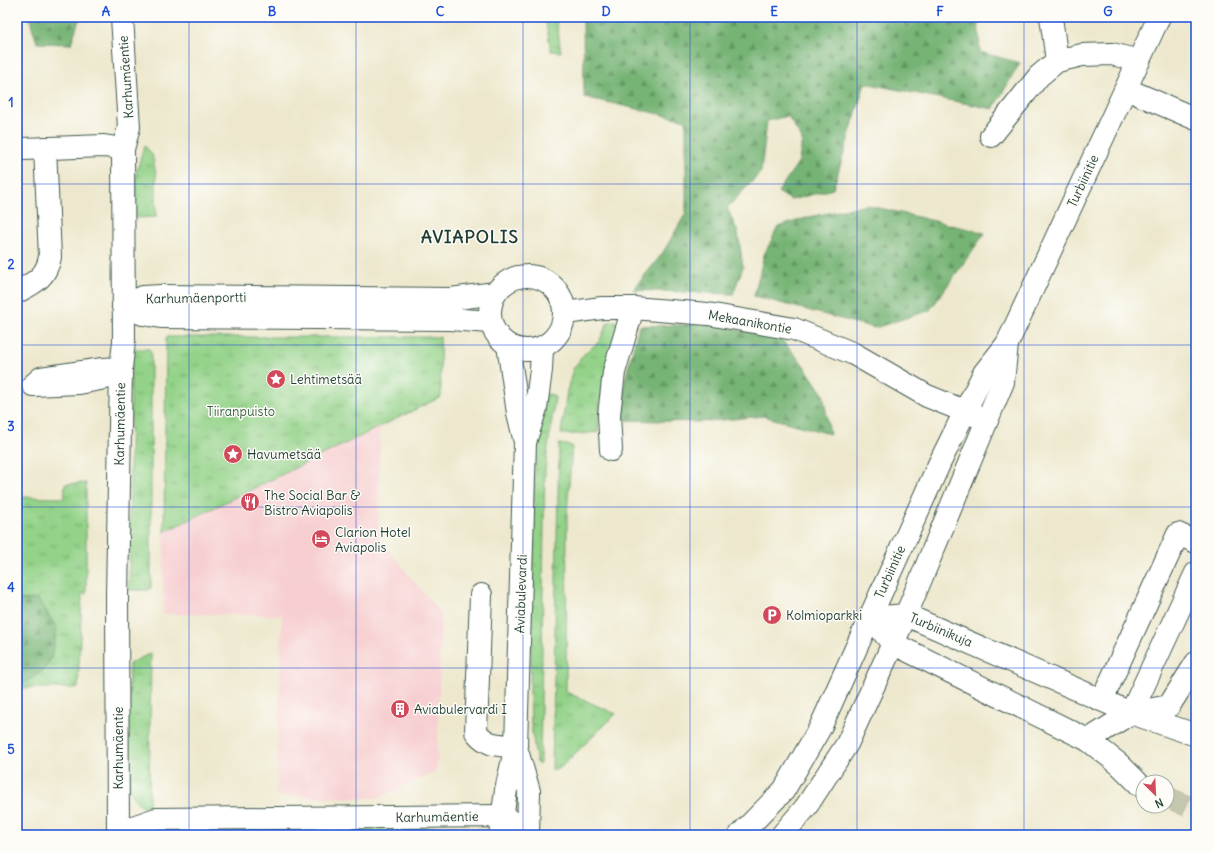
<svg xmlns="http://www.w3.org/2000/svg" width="1213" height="852" font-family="Delius,sans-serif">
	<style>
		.built { fill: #f7cfd1 }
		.grass { fill: url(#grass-tufts); stroke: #59885e }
		.forest { fill: url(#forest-firs); stroke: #4a7854 }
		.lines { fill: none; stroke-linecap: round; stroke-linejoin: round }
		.minor-tunnel { stroke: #c4c6ae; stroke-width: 22; stroke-dasharray: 22 11; stroke-linecap: butt }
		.minor-casing { stroke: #3e574b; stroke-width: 24 }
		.minor { stroke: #fff; stroke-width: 22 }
		.grid { fill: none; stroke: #1d4ed8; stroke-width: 1; stroke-opacity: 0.55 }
		.labels { text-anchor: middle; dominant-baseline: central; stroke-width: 3; stroke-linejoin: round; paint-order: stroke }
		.street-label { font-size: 13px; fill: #1f3d34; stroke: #fdfcf7 }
		.poi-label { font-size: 13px; fill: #1f3d34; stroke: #fdfcf7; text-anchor: start }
		.park-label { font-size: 13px; fill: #3c6249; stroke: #fdfcf7 }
		.district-label { font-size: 17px; font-weight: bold; letter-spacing: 1px; fill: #1f3d34; stroke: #fdfcf7 }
		.neatline { fill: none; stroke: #1d4ed8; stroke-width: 1.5 }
		.grid-label { font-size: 13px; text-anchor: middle; font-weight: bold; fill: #1d4ed8 }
	</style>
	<defs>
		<pattern id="grass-tufts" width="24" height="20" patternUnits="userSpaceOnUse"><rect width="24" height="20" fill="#93d288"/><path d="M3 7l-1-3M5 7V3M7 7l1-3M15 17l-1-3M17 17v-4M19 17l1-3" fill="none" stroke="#77ac70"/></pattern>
		<pattern id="forest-firs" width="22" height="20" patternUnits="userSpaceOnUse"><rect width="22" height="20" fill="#76b474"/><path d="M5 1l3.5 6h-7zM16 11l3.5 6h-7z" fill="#609460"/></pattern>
	</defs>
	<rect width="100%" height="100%" fill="#fdfcf7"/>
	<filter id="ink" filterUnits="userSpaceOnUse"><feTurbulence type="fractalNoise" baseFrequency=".025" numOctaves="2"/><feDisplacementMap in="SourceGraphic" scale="8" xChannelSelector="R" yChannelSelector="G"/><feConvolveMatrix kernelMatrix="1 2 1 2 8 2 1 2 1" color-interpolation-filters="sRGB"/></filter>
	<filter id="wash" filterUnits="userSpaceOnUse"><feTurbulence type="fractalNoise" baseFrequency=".012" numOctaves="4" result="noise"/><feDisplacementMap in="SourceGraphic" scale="16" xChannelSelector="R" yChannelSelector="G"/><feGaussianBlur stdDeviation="0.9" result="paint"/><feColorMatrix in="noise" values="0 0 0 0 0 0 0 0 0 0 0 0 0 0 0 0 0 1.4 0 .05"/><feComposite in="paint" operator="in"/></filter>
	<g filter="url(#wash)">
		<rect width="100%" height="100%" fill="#ede8cd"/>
		<path class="built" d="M380 426 378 537 441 614 437 771 379 798 276 796 282 615 163 614 164 532Z"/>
		<g class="grass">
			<path d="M545 17H556L561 52 551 51Z"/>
			<path d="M145 146 152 154 156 174V217L135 218 136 174 144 147Z"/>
			<path d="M615 321 619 329 600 403 598 432 578 434H561L567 391 573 369 585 353 599 342 608 322Z"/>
			<path d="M166 337H440L441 397 164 532Z"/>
			<path d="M135 349H149L151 352V588L148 590H129L131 375 132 358Z"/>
			<path d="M546 394 553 395 555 398 545 469 540 764H537L531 725 530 693 534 478 537 445Z"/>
			<path d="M559 444 572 446 567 513 566 692 616 714 560 768 552 770Z"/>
			<path d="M86 483V594L82 593 78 688H17V497L64 498 65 484Z"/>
			<path d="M151 653 149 809C135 803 131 798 128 783L129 664Z"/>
			<rect x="162" y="826" width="94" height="9"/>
			<path d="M271 827H435V835H272Z"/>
		</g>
		<g class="forest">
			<path d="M29 17H80L71 44 37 43Z"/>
			<path d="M583 17H978L980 52 1020 63 993 109 865 83 833 189 791 200 778 192 799 161 802 139 788 116 767 121 761 172 727 208 738 232 743 267 733 294 633 290 662 254 686 213V120L584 97Z"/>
			<path d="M867 205 985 233 930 310 875 328 754 296 764 255 778 227 809 217Z"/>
			<path d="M712 324 782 340 802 363 823 394 830 434 763 416 701 422 623 420 625 380 639 326Z"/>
			<path d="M38 599 57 628 51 659 43 671 17 688V600Z"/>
		</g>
	</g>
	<g filter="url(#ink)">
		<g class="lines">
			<path class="minor-tunnel" d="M1167 797 1196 810"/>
			<g class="minor-casing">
				<g id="minor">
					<path d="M1051 17 1057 61"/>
					<path d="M1126 89 1196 119"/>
					<path d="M991 136 1039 76 1057 61 1082 55 1112 54 1139 61"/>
					<path d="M23 149 104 146 123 149"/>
					<circle cx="527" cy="313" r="37"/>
					<path d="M17 292C34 283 46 278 50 257L45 148"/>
					<path d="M123 306 143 297 161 296 451 299 495 293"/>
					<path d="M123 306 143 314 161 317 450 319 490 322"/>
					<path d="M565 313 602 308H633L708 314 794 329 854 354 927 396 979 417"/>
					<path d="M121 368 103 369 41 378 33 385 79 383 121 375"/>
					<path d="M525 442 536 408 541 370 542 348"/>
					<path d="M611 450 609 415 614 372 633 308"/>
					<path d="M481 595 476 732C488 747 499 745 516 746"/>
					<path d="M870 618 906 615 1131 713 1196 735"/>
					<path d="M883 632 892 643 1088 740 1119 764 1139 784 1143 787"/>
					<path d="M1102 700 1178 534 1196 542"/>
					<path d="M1132 713 1169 706 1196 663"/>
					<path d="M1088 740 1131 713 1196 573"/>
					<path d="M516 747 529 791 528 835"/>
					<path d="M118 832 156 819 502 816 528 831"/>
					<path d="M118 835 117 597 121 368 124 341 123 149 129 127 122 17"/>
					<path d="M500 835 506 790 516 746 525 442 518 413 508 345"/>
					<path d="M740 835 784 790 820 728 940 462 984 373 1007 344 1159 17"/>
					<path d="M782 835 806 807 847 744 906 615 1003 382 1007 344"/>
				</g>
			</g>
			<use href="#minor" class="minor"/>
		</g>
	</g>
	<path class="grid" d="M189 17V835M356 17V835M523 17V835M690 17V835M857 17V835M1024 17V835M17 184H1196M17 345H1196M17 507H1196M17 668H1196"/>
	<defs>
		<g id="sight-disc" transform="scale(1)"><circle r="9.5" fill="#d1495b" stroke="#fdfcf7"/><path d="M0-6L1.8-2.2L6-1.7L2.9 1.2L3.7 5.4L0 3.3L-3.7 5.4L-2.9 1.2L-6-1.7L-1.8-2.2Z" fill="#fff"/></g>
		<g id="restaurant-disc" transform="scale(1)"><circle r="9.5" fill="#d1495b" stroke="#fdfcf7"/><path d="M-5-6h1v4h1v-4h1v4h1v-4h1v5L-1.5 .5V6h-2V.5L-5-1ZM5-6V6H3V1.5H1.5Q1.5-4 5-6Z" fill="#fff"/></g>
		<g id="hotel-disc" transform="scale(1)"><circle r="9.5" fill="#d1495b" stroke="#fdfcf7"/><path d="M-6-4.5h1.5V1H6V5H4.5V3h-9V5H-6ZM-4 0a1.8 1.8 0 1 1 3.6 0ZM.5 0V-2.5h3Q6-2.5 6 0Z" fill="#fff"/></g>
		<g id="parking-disc" transform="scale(1)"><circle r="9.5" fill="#d1495b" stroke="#fdfcf7"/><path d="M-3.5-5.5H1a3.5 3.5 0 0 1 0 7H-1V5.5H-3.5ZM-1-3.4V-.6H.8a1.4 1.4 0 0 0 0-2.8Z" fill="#fff"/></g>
		<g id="building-disc" transform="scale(1)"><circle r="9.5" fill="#d1495b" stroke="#fdfcf7"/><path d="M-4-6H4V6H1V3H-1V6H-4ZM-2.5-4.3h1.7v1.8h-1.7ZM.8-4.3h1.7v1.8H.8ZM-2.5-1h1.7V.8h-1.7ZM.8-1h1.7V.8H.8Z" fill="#fff"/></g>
	</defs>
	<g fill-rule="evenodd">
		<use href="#sight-disc" x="276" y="379"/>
		<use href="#sight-disc" x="233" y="454"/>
		<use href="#restaurant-disc" x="250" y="502"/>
		<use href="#hotel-disc" x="321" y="539"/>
		<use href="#parking-disc" x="772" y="615"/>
		<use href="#building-disc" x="400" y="709"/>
	</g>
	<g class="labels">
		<g class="street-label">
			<text transform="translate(126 77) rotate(-94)">Karhumäentie</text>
			<text transform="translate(1083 181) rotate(-65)">Turbiinitie</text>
			<text transform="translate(196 298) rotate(-1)">Karhumäenportti</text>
			<text transform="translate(750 322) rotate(10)">Mekaanikontie</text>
			<text transform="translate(120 424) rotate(-89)">Karhumäentie</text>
			<text transform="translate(890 572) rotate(-66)">Turbiinitie</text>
			<text transform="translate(521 594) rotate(-88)">Aviabulevardi</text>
			<text transform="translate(941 630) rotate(23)">Turbiinikuja</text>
			<text transform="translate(118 748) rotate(-90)">Karhumäentie</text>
			<text transform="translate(437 817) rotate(-1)">Karhumäentie</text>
		</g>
		<g class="poi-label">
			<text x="290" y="379">Lehtimetsää</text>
			<text x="247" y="454">Havumetsää</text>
			<text x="264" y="495">The Social Bar &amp;<tspan x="264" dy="15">Bistro Aviapolis</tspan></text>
			<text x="335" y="532">Clarion Hotel<tspan x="335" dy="15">Aviapolis</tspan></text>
			<text x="786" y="615">Kolmioparkki</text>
			<text x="414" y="709">Aviabulervardi I</text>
		</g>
		<g class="park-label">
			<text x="241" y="411">Tiiranpuisto</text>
		</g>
		<g class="district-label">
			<text x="470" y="237">AVIAPOLIS</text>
		</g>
	</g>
	<rect width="1213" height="852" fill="none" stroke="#fdfcf7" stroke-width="44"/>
	<g transform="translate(1155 794) rotate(156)"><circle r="19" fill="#fdfcf7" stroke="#a4b0a9"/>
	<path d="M0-3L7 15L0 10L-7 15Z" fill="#d1495b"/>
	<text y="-6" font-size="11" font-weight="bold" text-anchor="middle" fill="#1f3d34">N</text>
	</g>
	<rect x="22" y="22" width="1169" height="808" class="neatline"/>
	<g class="grid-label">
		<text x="106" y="16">A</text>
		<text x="272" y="16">B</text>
		<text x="440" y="16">C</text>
		<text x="606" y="16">D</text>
		<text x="774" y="16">E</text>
		<text x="940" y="16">F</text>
		<text x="1108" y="16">G</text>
		<text x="11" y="107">1</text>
		<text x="11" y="269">2</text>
		<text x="11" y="431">3</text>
		<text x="11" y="592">4</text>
		<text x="11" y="754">5</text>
	</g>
</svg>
